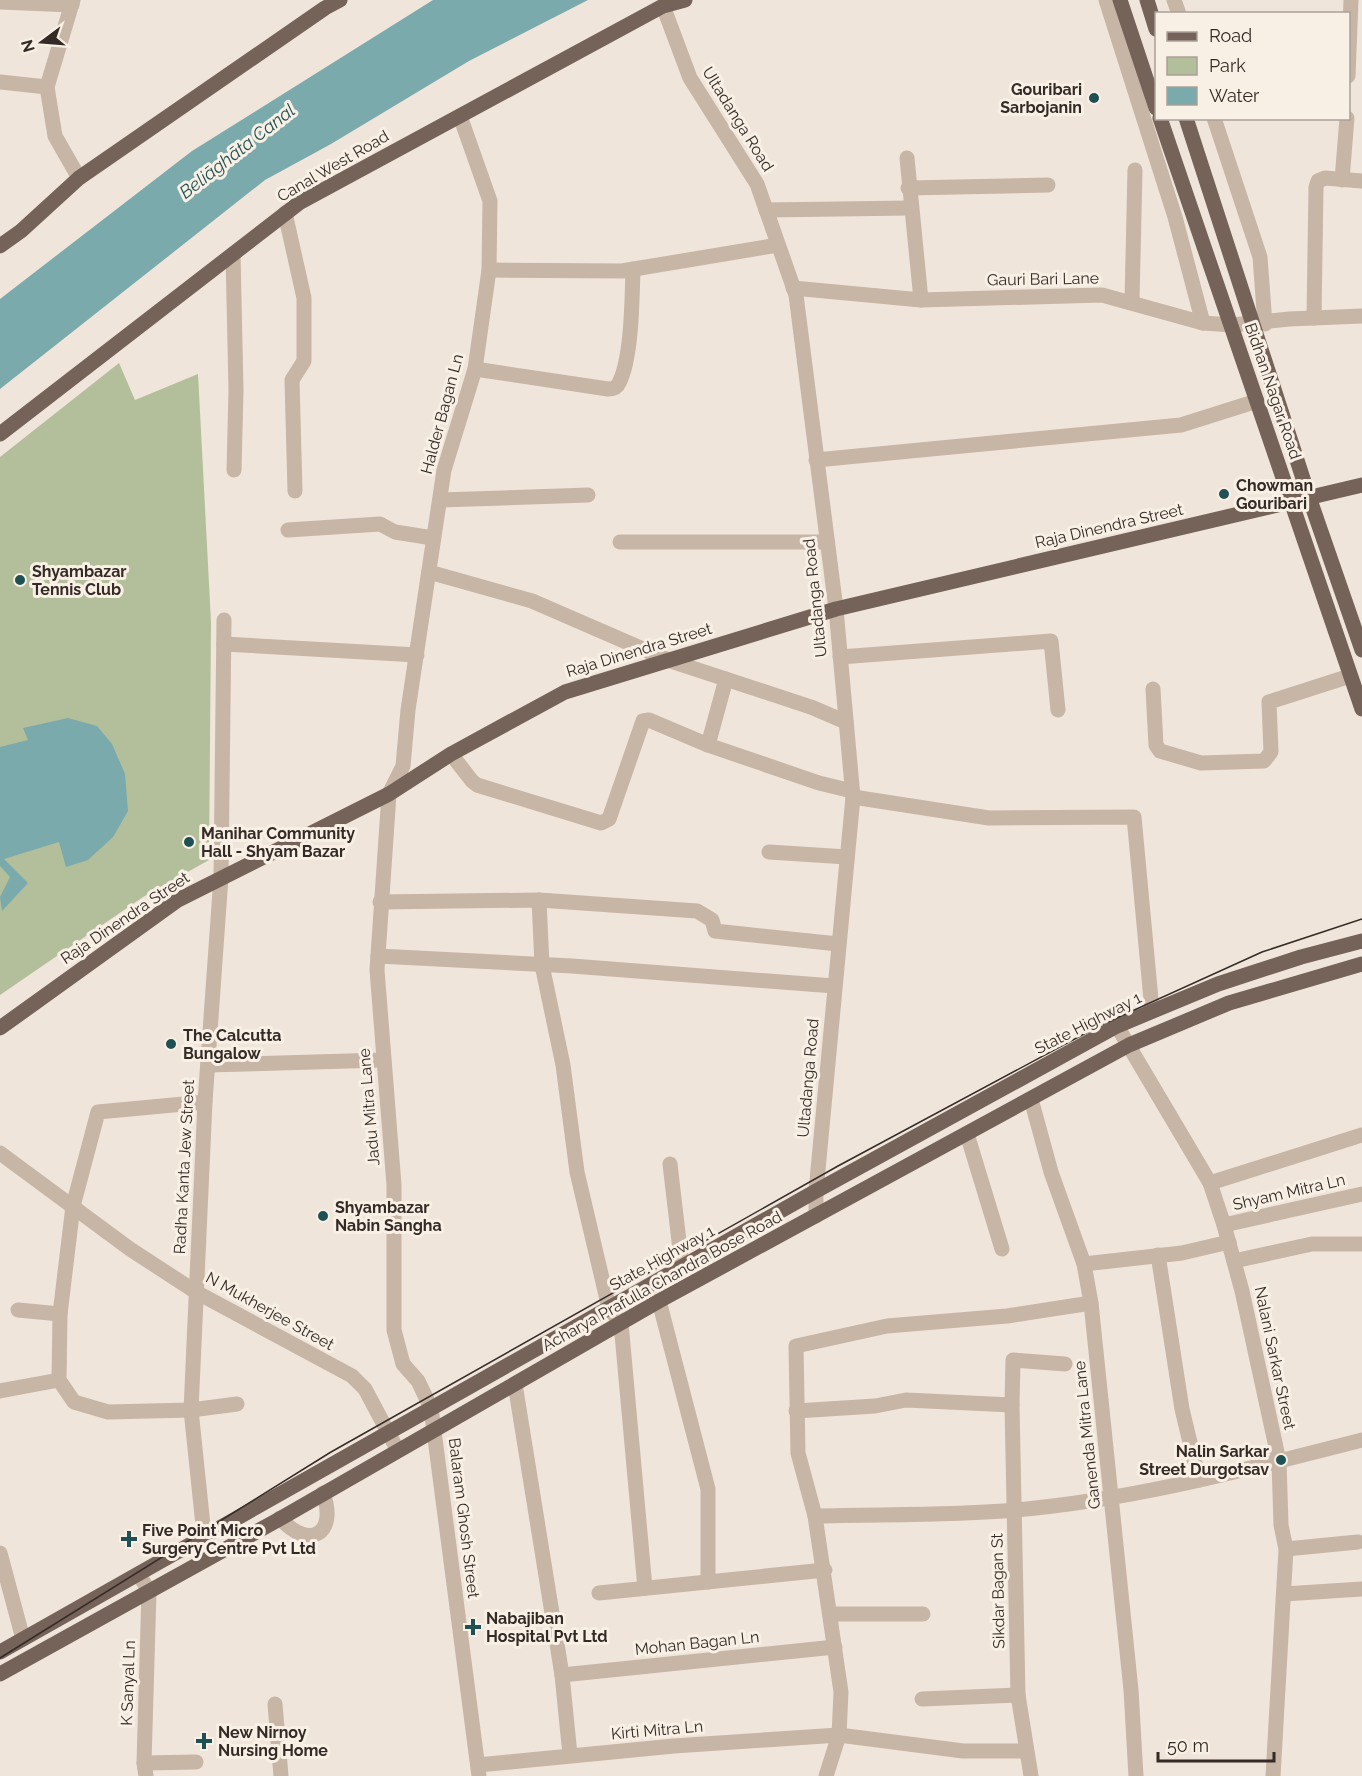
<svg xmlns="http://www.w3.org/2000/svg" width="1362" height="1776" font-family="Raleway,sans-serif">
	<style>
		.green { fill: #b3be9b }
		.water { fill: #7aaaab }
		.lines { fill: none; stroke-linecap: round; stroke-linejoin: round }
		.minor { stroke: #c7b5a6; stroke-width: 15 }
		.major { stroke: #756258; stroke-width: 15 }
		.tram { stroke: #342b27; stroke-width: 1.5 }
		.poi-dot { fill: #1f5053; stroke: #f8efe5; stroke-width: 2 }
		.labels { text-anchor: middle; dominant-baseline: central; stroke-width: 6; stroke-linejoin: round; paint-order: stroke }
		.poi-label { font-size: 16px; font-weight: bold; fill: #342b27; stroke: #f8efe5; text-anchor: start }
		.street-label { font-size: 16px; fill: #342b27; stroke: #f8efe5 }
		.water-label { font-size: 18px; font-style: italic; fill: #1f5053; stroke: #f8efe5 }
	</style>
	<rect width="100%" height="100%" fill="#f0e5da"/>
	<path class="green" d="M119 363 135 400 198 374 211 622 209 860 143 897 0 995V457Z"/>
	<g class="water">
		<path d="M433 0H588L469 61 331 144 265 180 0 389V299L192 151Z"/>
		<path d="M68 718 97 726 112 744 125 774 128 811 113 837 88 860 66 867 59 842 4 859 28 883 2 911 0 897 10 877 0 866V747L28 740 23 728Z"/>
	</g>
	<g class="lines">
		<g class="minor">
			<path d="M73 0 47 87 55 136 79 178"/>
			<path d="M1106 0 1175 217 1203 323"/>
			<path d="M1174 0 1179 14"/>
			<path d="M0 2 72 5"/>
			<path d="M663 6 690 78 757 184 796 295 836 609 853 797 816 1191V1216"/>
			<path d="M1348 76 1351 0"/>
			<path d="M0 82 47 87"/>
			<path d="M460 116 490 201 489 270 475 369 444 470 408 710 403 766 389 794 377 970 394 1185V1330L403 1364 418 1381 431 1408 479 1776"/>
			<path d="M1214 118 1260 257 1265 324"/>
			<path d="M907 158 921 300"/>
			<path d="M1342 180 1347 118"/>
			<path d="M908 188 1048 185"/>
			<path d="M766 210 910 208"/>
			<path d="M285 213 304 298V361L292 380 295 491"/>
			<path d="M233 254 236 390 234 470"/>
			<path d="M489 270 622 271 778 245"/>
			<path d="M793 288 921 300 1102 295 1203 323 1232 325 1289 319 1362 316"/>
			<path d="M1132 301 1135 170"/>
			<path d="M1314 318 1316 187 1318 181 1325 178 1362 181"/>
			<path d="M475 369 608 389C612 389 617 388 619 383 632 358 632 298 633 269"/>
			<path d="M816 460 1181 425 1257 401"/>
			<path d="M440 500 588 495"/>
			<path d="M288 530 380 524 395 532 433 538"/>
			<path d="M620 542H827"/>
			<path d="M429 572 532 601 668 660 811 707 846 722"/>
			<path d="M224 644 417 655"/>
			<path d="M840 657 1051 641 1058 710"/>
			<path d="M726 679 708 745 819 783 852 791"/>
			<path d="M1153 689 1156 745 1160 751 1201 763 1264 761 1271 752 1269 702 1350 676"/>
			<path d="M451 754 472 781 477 785 601 823 609 819 643 721 649 720 708 745"/>
			<path d="M853 797 989 818 1134 817 1152 1010"/>
			<path d="M769 852 847 857"/>
			<path d="M539 900 542 965 563 1065 577 1172 609 1308 621 1323 645 1588"/>
			<path d="M380 902 539 900 697 911 712 920 715 931 838 944"/>
			<path d="M378 956 572 966 834 986"/>
			<path d="M1117 1026 1210 1183 1224 1225 1242 1291 1279 1461 1281 1525 1286 1549 1273 1776"/>
			<path d="M208 1065 383 1060"/>
			<path d="M1031 1099 1051 1172 1084 1264 1091 1303 1131 1690 1136 1776"/>
			<path d="M205 1102 98 1112 73 1206 60 1314 59 1380 74 1402 108 1412 191 1410 237 1404"/>
			<path d="M967 1134 1002 1249"/>
			<path d="M0 1153 130 1249 196 1292 352 1376 365 1389 397 1449"/>
			<path d="M670 1164 682 1267"/>
			<path d="M1210 1183 1362 1135"/>
			<path d="M1224 1225 1362 1194"/>
			<path d="M1158 1255 1182 1409 1199 1480"/>
			<path d="M1234 1261 1312 1244H1362"/>
			<path d="M1084 1264 1182 1253 1229 1242"/>
			<path d="M659 1301 708 1489V1582"/>
			<path d="M18 1310 60 1314"/>
			<path d="M515 1384 562 1675 570 1755"/>
			<path d="M0 1391 59 1380"/>
			<path d="M796 1411 875 1406 906 1400 1012 1405"/>
			<path d="M815 1516C882 1514 949 1516 1015 1510 1133 1500 1248 1469 1362 1440"/>
			<path d="M280 1518C309 1551 338 1534 323 1493"/>
			<path d="M204 1535 191 1410 205 1102 221 877 224 620"/>
			<path d="M1286 1549 1358 1542"/>
			<path d="M0 1553 23 1639"/>
			<path d="M139 1575 149 1591 144 1763 146 1776"/>
			<path d="M599 1593 825 1570"/>
			<path d="M1284 1594 1362 1589"/>
			<path d="M830 1614H923"/>
			<path d="M562 1675 835 1647"/>
			<path d="M922 1699 1018 1695"/>
			<path d="M275 1704 281 1776"/>
			<path d="M144 1763 196 1762"/>
			<path d="M478 1765 674 1746 839 1735 963 1751H1026"/>
			<path d="M826 1776 839 1735 841 1692 815 1516 798 1453 796 1346 887 1326 1007 1316 1091 1303"/>
			<path d="M1031 1776 1018 1695 1012 1405 1013 1360 1065 1364"/>
		</g>
		<g class="major">
			<path d="M1120 0 1156 108"/>
			<path d="M1147 0 1156 29"/>
			<path d="M1160 118 1362 709"/>
			<path d="M1186 118 1309 497 1362 650"/>
			<path d="M0 246 21 231 79 178 325 8 340 0"/>
			<path d="M0 434 299 203 663 6 685 0"/>
			<path d="M0 1028 178 900 389 794 451 754 565 692 836 609 1362 485"/>
			<path d="M0 1652 816 1191 1117 1026 1218 984 1301 957 1362 941"/>
			<path d="M0 1674 276 1521 659 1301 1129 1045 1229 1003 1362 964"/>
		</g>
		<path class="tram" d="M0 1658 331 1452 838 1166 1099 1026 1262 952 1362 919"/>
	</g>
	<g class="poi-dot">
		<circle cx="1094" cy="98" r="6"/>
		<circle cx="1224" cy="494" r="6"/>
		<circle cx="20" cy="580" r="6"/>
		<circle cx="189" cy="842" r="6"/>
		<circle cx="171" cy="1044" r="6"/>
		<circle cx="323" cy="1216" r="6"/>
		<circle cx="1281" cy="1460" r="6"/>
		<path d="M126 1530h6v6h6v6h-6v6h-6v-6h-6v-6h6z"/>
		<path d="M470 1618h6v6h6v6h-6v6h-6v-6h-6v-6h6z"/>
		<path d="M201 1732h6v6h6v6h-6v6h-6v-6h-6v-6h6z"/>
	</g>
	<g class="labels">
		<g class="poi-label">
			<text x="1082" y="89" text-anchor="end">Gouribari<tspan x="1082" dy="18">Sarbojanin</tspan></text>
			<text x="1236" y="485">Chowman<tspan x="1236" dy="18">Gouribari</tspan></text>
			<text x="32" y="571">Shyambazar<tspan x="32" dy="18">Tennis Club</tspan></text>
			<text x="201" y="833">Manihar Community<tspan x="201" dy="18">Hall - Shyam Bazar</tspan></text>
			<text x="183" y="1035">The Calcutta<tspan x="183" dy="18">Bungalow</tspan></text>
			<text x="335" y="1207">Shyambazar<tspan x="335" dy="18">Nabin Sangha</tspan></text>
			<text x="1269" y="1451" text-anchor="end">Nalin Sarkar<tspan x="1269" dy="18">Street Durgotsav</tspan></text>
			<text x="142" y="1530">Five Point Micro<tspan x="142" dy="18">Surgery Centre Pvt Ltd</tspan></text>
			<text x="486" y="1618">Nabajiban<tspan x="486" dy="18">Hospital Pvt Ltd</tspan></text>
			<text x="218" y="1732">New Nirnoy<tspan x="218" dy="18">Nursing Home</tspan></text>
		</g>
		<g class="street-label">
			<text transform="translate(738 119) rotate(58)">Ultadanga Road</text>
			<text transform="translate(333 166) rotate(-30)">Canal West Road</text>
			<text transform="translate(1043 279) rotate(-1)">Gauri Bari Lane</text>
			<text transform="translate(1273 391) rotate(71)">Bidhan Nagar Road</text>
			<text transform="translate(442 414) rotate(-75)">Halder Bagan Ln</text>
			<text transform="translate(1109 526) rotate(-13)">Raja Dinendra Street</text>
			<text transform="translate(815 598) rotate(-96)">Ultadanga Road</text>
			<text transform="translate(639 650) rotate(-17)">Raja Dinendra Street</text>
			<text transform="translate(125 918) rotate(-34)">Raja Dinendra Street</text>
			<text transform="translate(1088 1023) rotate(-27)">State Highway 1</text>
			<text transform="translate(808 1078) rotate(-85)">Ultadanga Road</text>
			<text transform="translate(369 1107) rotate(-95)">Jadu Mitra Lane</text>
			<text transform="translate(184 1167) rotate(-87)">Radha Kanta Jew Street</text>
			<text transform="translate(1289 1192) rotate(-13)">Shyam Mitra Ln</text>
			<text transform="translate(662 1258) rotate(-29)">State Highway 1</text>
			<text transform="translate(662 1281) rotate(-29)">Acharya Prafulla Chandra Bose Road</text>
			<text transform="translate(270 1311) rotate(29)">N Mukherjee Street</text>
			<text transform="translate(1275 1358) rotate(78)">Nalani Sarkar Street</text>
			<text transform="translate(1087 1435) rotate(-96)">Ganenda Mitra Lane</text>
			<text transform="translate(464 1518) rotate(83)">Balaram Ghosh Street</text>
			<text transform="translate(998 1591) rotate(-91)">Sikdar Bagan St</text>
			<text transform="translate(697 1643) rotate(-6)">Mohan Bagan Ln</text>
			<text transform="translate(128 1683) rotate(-88)">K Sanyal Ln</text>
			<text transform="translate(657 1730) rotate(-5)">Kirti Mitra Ln</text>
		</g>
		<g class="water-label">
			<text transform="translate(237 151) rotate(-38)">Beliāghāta Canal</text>
		</g>
	</g>
	<rect x="1155" y="12" width="195" height="108" fill="#f8efe5" stroke="#aaa199" stroke-width="1.5"/>
	<rect x="1167" y="32" width="30" height="9" fill="#756258" stroke="#aaa199" stroke-width="1.5"/>
	<text x="1209" y="42" font-size="18" fill="#342b27">Road</text>
	<rect x="1167" y="57" width="30" height="18" fill="#b3be9b" stroke="#aaa199" stroke-width="1.5"/>
	<text x="1209" y="72" font-size="18" fill="#342b27">Park</text>
	<rect x="1167" y="87" width="30" height="18" fill="#7aaaab" stroke="#aaa199" stroke-width="1.5"/>
	<text x="1209" y="102" font-size="18" fill="#342b27">Water</text>
	<g transform="translate(42 42) rotate(254)" stroke="#f8efe5" stroke-width="4.5" paint-order="stroke">
	<path d="M0-4.5L10 22L0 15L-10 22Z" fill="#342b27"/>
	<text y="-9" font-size="16" font-weight="bold" text-anchor="middle" fill="#342b27">N</text>
	</g>
	<path d="M1158 1752v9h116v-9" fill="none" stroke="#342b27" stroke-width="3"/>
	<text x="1167" y="1752" font-size="18" fill="#342b27" stroke="#f8efe5" stroke-width="4.5" paint-order="stroke">50 m</text>
</svg>
